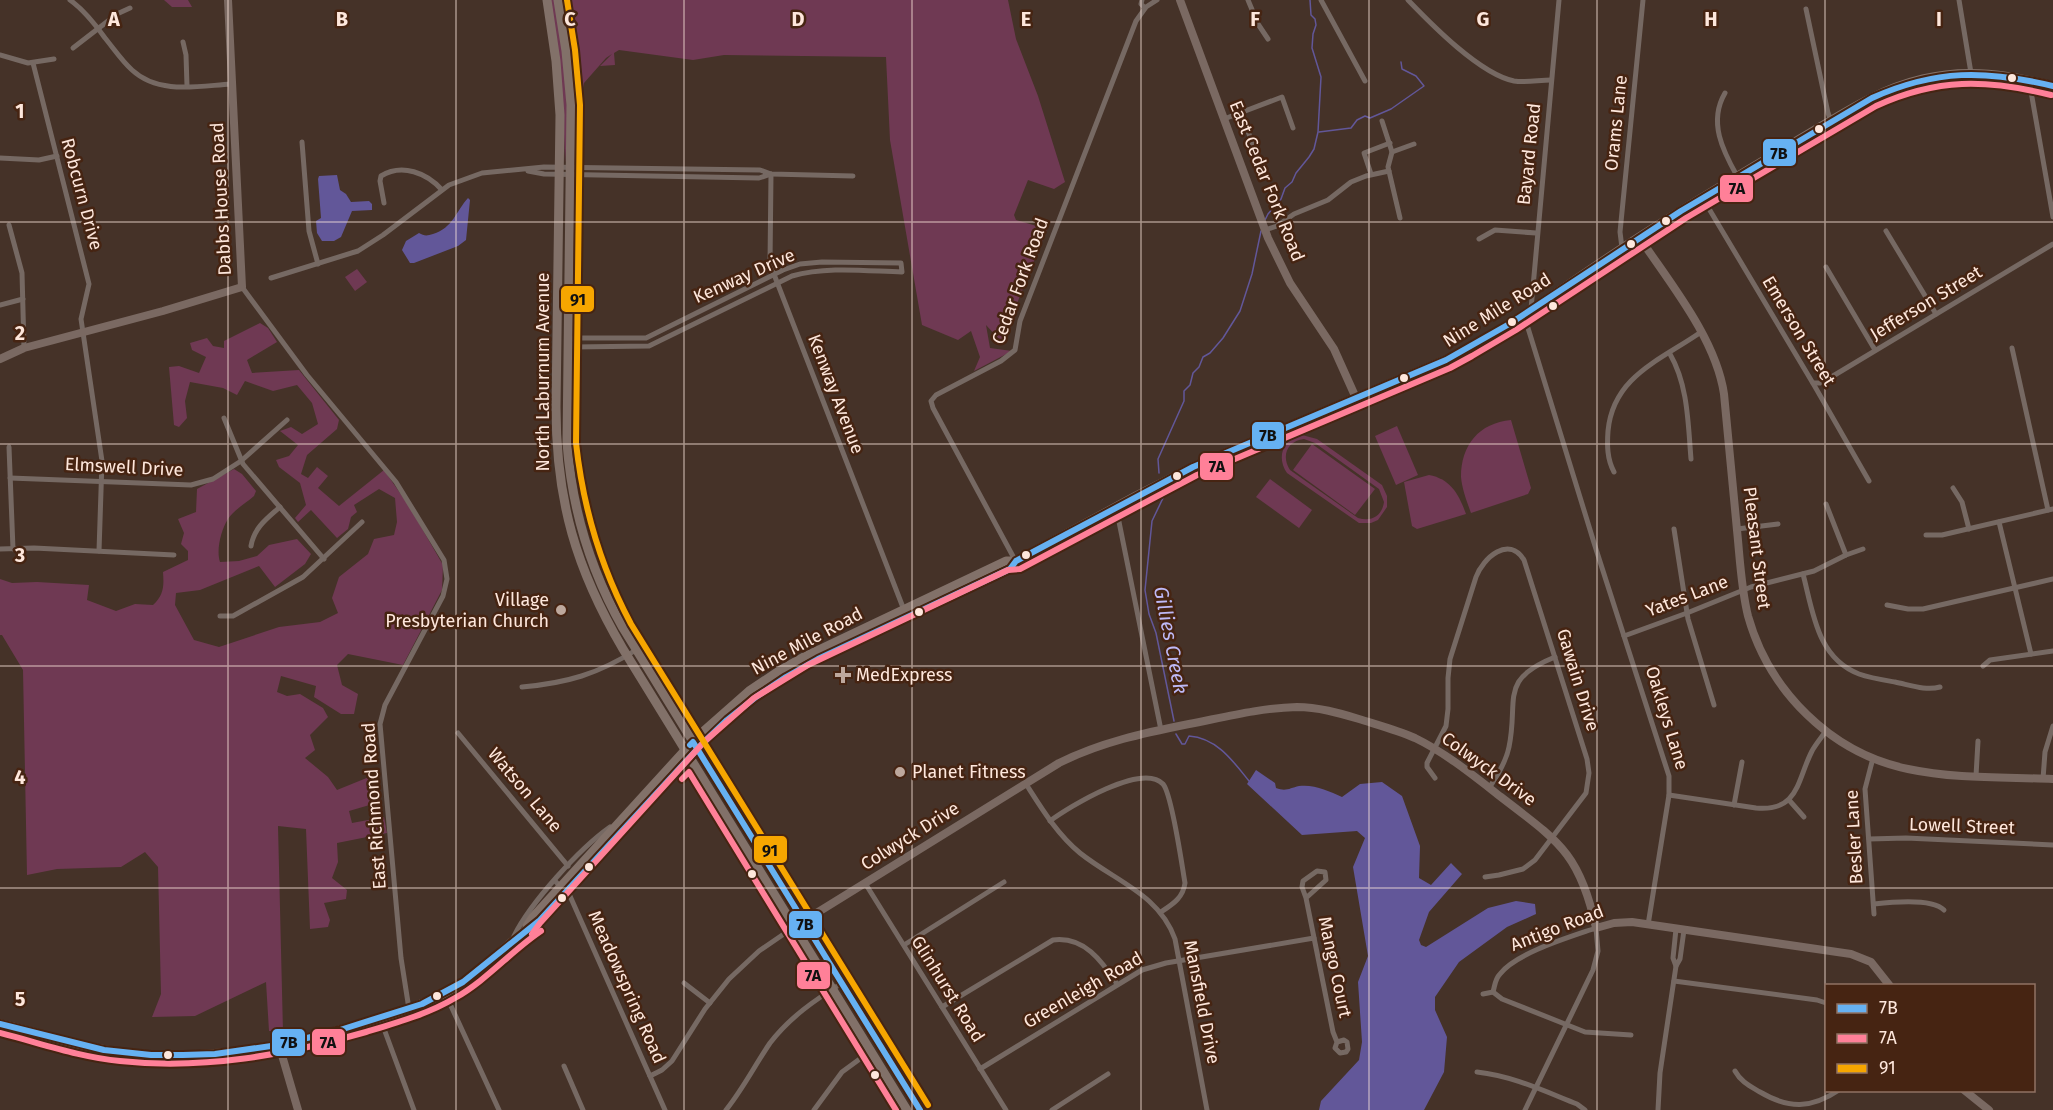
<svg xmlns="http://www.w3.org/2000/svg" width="2053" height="1110" font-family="'Fira Sans',sans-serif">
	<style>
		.green { fill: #6f3953; fill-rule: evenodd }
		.water { fill: #625799 }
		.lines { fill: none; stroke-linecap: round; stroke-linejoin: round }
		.stream { stroke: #625799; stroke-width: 1.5 }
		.street { stroke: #766963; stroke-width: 5 }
		.secondary { stroke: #7a6962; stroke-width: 8 }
		.primary { stroke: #827169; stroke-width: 9 }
		.bus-1-casing { stroke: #462412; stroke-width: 10 }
		.bus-2-casing { stroke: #462412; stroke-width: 10 }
		.bus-3-casing { stroke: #462412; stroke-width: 10 }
		.bus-1 { stroke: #66b1f2; stroke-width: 6 }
		.bus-2 { stroke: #ff8098; stroke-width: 6 }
		.bus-3 { stroke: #f7a600; stroke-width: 6 }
		.grid { fill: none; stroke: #fee7dc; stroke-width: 1.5; stroke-opacity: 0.55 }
		.bus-dot { fill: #fee7dc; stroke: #462412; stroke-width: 2 }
		.poi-dot { fill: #bda89d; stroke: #462412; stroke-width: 2 }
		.labels { text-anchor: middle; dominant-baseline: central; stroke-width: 5; stroke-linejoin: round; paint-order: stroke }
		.street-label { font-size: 18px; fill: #fee7dc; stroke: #462412 }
		.poi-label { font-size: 18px; fill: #fee7dc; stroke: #462412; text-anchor: start }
		.water-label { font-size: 20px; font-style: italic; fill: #beb9f6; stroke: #462412 }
		.grid-label { font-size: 20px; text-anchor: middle; font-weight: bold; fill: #fee7dc; stroke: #462412; stroke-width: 5; stroke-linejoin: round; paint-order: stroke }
		.line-badge { stroke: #462412; stroke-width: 2 }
		.pale-badge-label { font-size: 16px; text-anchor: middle; font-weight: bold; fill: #111 }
	</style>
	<rect width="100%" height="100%" fill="#453228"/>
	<g class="green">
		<path d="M164 0H188L192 7H172Z"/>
		<path d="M548 0H555L562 37 568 120 565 163 564 135Z"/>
		<path d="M561 0H1008L1016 39 1038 96 1065 182 1054 189 1028 180 1014 215 1016 220 1047 229 1012 316 1010 329 1005 342 998 338 986 325 990 348 1012 351 974 371 980 357 971 331 958 340 922 325 890 140 886 57 724 55 693 60 619 50 614 53 615 65 600 66 612 54 606 58 584 83 580 103 576 102Z"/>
		<path d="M357 269 367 282 355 291 345 277Z"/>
		<path d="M260 323 268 328 277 342 247 360 252 373 299 370 339 420 337 429 307 455 301 474 308 478 317 467 328 476 318 488 339 506 384 470 409 506 443 565 442 590 403 665 348 654 337 665 342 685 358 694 354 714H341L314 697 316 686 281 676 277 692 287 696 300 694 323 708 328 717 310 735 315 750 305 758 328 777 337 790 369 777 380 789 373 804 349 811 352 823 384 817 387 833 337 843 338 862 332 878 347 890 346 899 324 903 330 920 328 927 310 929 306 829 278 826 283 1032 269 1031 266 982 195 1016 152 1017 161 994 158 867 145 852 121 867 57 869 27 875 23 670 2 635H0V579L12 583 37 582 89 585 87 600 116 611 135 604 153 605C164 595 164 586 163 572L188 560V551L181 544 184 533 178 519 196 512 197 489 234 469 242 474 256 491 254 496C246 503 234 510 228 519 221 530 216 550 220 562L239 561 257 556 269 545 297 539 311 554 305 564 275 587 259 566 200 590 176 593 175 605 194 640 219 647 279 627 320 622 338 613 332 598 339 577 368 554 374 539 394 535 397 522 395 498 379 489 354 505 357 512 351 517 348 529 337 538 311 510 298 522 295 518 306 505 300 483 279 467 276 460 289 456 298 445 280 431 291 427 302 434 318 424 312 403 297 385 273 391 245 381 237 395 223 388 190 382 185 401 187 418 179 427 174 425 169 367 179 366 199 373 206 357 192 350 190 343 207 338 213 346 224 348V341Z"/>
		<path d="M1511 420 1531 488 1528 494 1471 513C1467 502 1462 489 1461 477 1461 445 1479 423 1511 420Z"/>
		<path d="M1397 426 1418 475 1396 485 1375 436Z"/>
		<path d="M1302 435 1317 439 1382 485 1387 496V507L1378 520 1371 523H1359L1287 473C1276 457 1283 439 1302 435ZM1304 439 1315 443 1379 489 1384 502C1382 516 1372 522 1358 518L1290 470C1281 456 1287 441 1304 439Z"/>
		<path d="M1312 444 1375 489 1355 515 1293 470Z"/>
		<path d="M1429 475C1451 479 1459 495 1466 514L1417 529 1412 526 1404 482Z"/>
		<path d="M1270 479 1312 510 1299 528 1256 497Z"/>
	</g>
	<g class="water">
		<path d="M337 175 340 190 346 194 351 202 369 201 372 204V210L352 211 341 237 334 241H322L317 233 316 221 321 218 318 179 319 176Z"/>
		<path d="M468 198 470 200 466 240 458 246 414 263H410L402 250 406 241 419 233C424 236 427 236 433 234 453 228 456 211 468 198Z"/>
		<path d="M1256 770 1275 783 1276 788C1286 792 1290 788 1299 786 1314 784 1329 791 1342 797L1360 784 1382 782 1402 796 1420 846 1419 878 1431 885 1451 863 1462 874 1429 912 1419 940 1421 945 1426 947 1488 908 1516 901 1535 904 1536 914 1507 927 1459 962 1435 997V1010L1447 1037 1444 1072 1424 1110H1319L1321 1101 1359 1060 1362 1042 1358 982 1368 956 1353 867 1365 838 1357 831 1302 835 1247 784Z"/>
	</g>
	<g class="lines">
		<g class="stream">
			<path d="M1319 132 1351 128 1357 120 1365 116 1370 118 1391 109 1424 86 1416 76 1402 69 1401 62"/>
			<path d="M1265 220 1268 214 1281 199 1285 188 1292 182 1296 173 1309 157 1314 149 1318 132 1321 77 1312 48 1313 34 1316 25 1315 19 1311 15 1310 0"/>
			<path d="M1159 473 1158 459 1184 401V391L1190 385 1193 373 1199 367 1203 357 1210 353 1223 338 1240 311 1252 274 1261 231"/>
			<path d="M1164 496 1152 521 1145 590 1149 614 1156 633 1174 721"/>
			<path d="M1176 734 1182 744H1185L1189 736C1217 738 1233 761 1249 781"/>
		</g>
		<g class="street">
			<path d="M70 0C84 10 95 24 105 38 114 49 122 61 132 70 159 95 198 86 231 84"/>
			<path d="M1142 0 1141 4 1145 8"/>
			<path d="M1248 0 1258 24 1268 39"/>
			<path d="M1321 0 1365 81"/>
			<path d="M1408 0C1432 25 1480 74 1514 81 1526 83 1539 80 1551 80"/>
			<path d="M1959 0 1971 73"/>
			<path d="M1806 9 1828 113 1831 121"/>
			<path d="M183 42 186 55 187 86"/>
			<path d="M73 48 117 14 130 8"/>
			<path d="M0 55 28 63 54 59"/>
			<path d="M33 63 89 284 81 319 102 461 99 551"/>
			<path d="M2029 80 2053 217"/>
			<path d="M1725 93C1708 122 1723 151 1737 176"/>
			<path d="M1241 112 1254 148"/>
			<path d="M1224 119 1282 97 1293 128"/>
			<path d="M1382 121 1392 152 1388 167 1400 218"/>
			<path d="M302 142 309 231 318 264"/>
			<path d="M1392 152 1414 144"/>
			<path d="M0 158 39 160 57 156"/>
			<path d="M528 171 544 174 759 178 771 174"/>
			<path d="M771 174 770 264 904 610"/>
			<path d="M1371 174 1364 153 1390 143"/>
			<path d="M1702 197 1814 385 1869 481"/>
			<path d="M384 203 380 181 381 176C402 163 427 173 442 190"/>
			<path d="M9 225 22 273 24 348"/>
			<path d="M1265 230 1277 226 1294 214 1328 200 1351 182 1366 176 1389 171"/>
			<path d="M1886 231 1936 314"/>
			<path d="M1479 239 1495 230 1536 233"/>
			<path d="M1622 248 1620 232 1643 0"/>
			<path d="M822 262 901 263 902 272C866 271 827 266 792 276L649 346 574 347 568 342 574 338H646L783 270 800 264Z"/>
			<path d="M1826 267 1875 350"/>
			<path d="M271 278 358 251 383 235 449 185 482 173 544 167 760 170 771 174 853 176"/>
			<path d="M242 287 307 375 396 482 444 560 447 579 443 596 385 705 380 724 401 958 409 1009"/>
			<path d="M0 305 23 299"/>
			<path d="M1531 309 1559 0"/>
			<path d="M1524 315 1595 546 1669 776V795L1648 925"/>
			<path d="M2012 348 2048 510"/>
			<path d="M1670 354C1688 385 1688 423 1691 459"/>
			<path d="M1813 383H1820L1828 379 2053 244"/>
			<path d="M224 418 243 464 324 559"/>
			<path d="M9 447 13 549"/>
			<path d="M1614 472C1607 459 1607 445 1608 431 1613 376 1661 360 1701 332"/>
			<path d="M10 478 191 485 213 479 241 461 287 420"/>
			<path d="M1953 488 1962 502 1969 529"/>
			<path d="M1826 504 1846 555"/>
			<path d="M1116 507 1161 730"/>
			<path d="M1999 522 2031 654"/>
			<path d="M1674 529 1688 619 1714 705"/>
			<path d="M1737 529 1778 524"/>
			<path d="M1926 535H1942L2053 509"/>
			<path d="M251 546C254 528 266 519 280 507"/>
			<path d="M0 549 34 548 174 555"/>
			<path d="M1015 560 933 408 931 401 936 395 1001 361 1015 350 1020 321 1136 21 1146 7 1157 0"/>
			<path d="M1803 574C1813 612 1817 658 1859 674 1870 678 1883 680 1895 682 1910 685 1926 691 1940 687"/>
			<path d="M1887 605 1908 609H1923L2053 579"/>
			<path d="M220 616H233L303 577 362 522"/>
			<path d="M1624 636 1687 613 1751 587 1814 571 1846 555 1863 549"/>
			<path d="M1983 666 1990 660 2053 651"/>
			<path d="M522 687C567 683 598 674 636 650"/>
			<path d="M458 733 568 866"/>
			<path d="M1873 758 1865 789 1874 914"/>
			<path d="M1976 776 1978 741"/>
			<path d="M1435 778 1427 767V763L1446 726 1448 709V678L1450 659 1476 577C1483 558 1509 535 1524 560L1587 759 1589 773 1586 793 1535 860 1523 869 1499 875 1485 877"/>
			<path d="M2043 779 2045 752 2053 726"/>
			<path d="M1026 784C1042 809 1057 834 1080 853 1115 881 1159 894 1175 939L1207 1110"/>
			<path d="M1489 788C1498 775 1506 762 1509 747 1519 699 1498 680 1555 657"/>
			<path d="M1669 795 1756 808C1799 812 1797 780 1812 751 1816 744 1821 738 1826 731"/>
			<path d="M1789 800 1804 817"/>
			<path d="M1734 805 1742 762"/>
			<path d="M1050 821C1069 807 1142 762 1163 784 1172 794 1182 866 1185 883 1183 898 1173 904 1161 912"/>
			<path d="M1869 839 1906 838 2053 845"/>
			<path d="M555 881 570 896 665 1110"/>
			<path d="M865 883 1006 1110"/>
			<path d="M1306 898 1302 887 1303 881 1317 871 1325 872 1326 880 1306 898 1333 1032 1337 1042 1335 1048 1340 1053 1346 1052 1348 1049 1347 1042 1344 1040 1337 1042"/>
			<path d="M1874 904C1891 902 1932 898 1944 910"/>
			<path d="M1676 929 1673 958 1676 966 1680 959 1684 930"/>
			<path d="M514 936C531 902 579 849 610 827"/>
			<path d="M904 945 1004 882"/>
			<path d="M1674 981 1817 1000 1826 1003"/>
			<path d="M684 983 710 1003"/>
			<path d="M1493 992C1495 985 1495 979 1500 974 1516 953 1570 937 1596 928L1598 951 1593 970 1525 1110"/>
			<path d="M445 993 499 1110"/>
			<path d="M1483 994 1493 992 1502 999 1585 1032 1631 1035"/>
			<path d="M942 1007 1053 940C1084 936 1102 961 1117 984"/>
			<path d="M380 1018 414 1110"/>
			<path d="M564 1066 583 1110"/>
			<path d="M980 1069 1142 970 1166 963 1314 938"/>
			<path d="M1735 1071C1741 1082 1750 1086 1760 1092 1789 1109 1811 1109 1839 1090"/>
			<path d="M1477 1072C1513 1076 1544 1091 1577 1104L1585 1110"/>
			<path d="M650 1076 662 1070 672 1061 705 1009 729 979 759 951 794 927"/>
			<path d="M726 1110C743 1089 755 1065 770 1043 790 1017 815 1000 842 983"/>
			<path d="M814 1110 842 1072 872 1050"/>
			<path d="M1052 1110 1108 1074"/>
			<path d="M1658 1110 1660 1073 1676 966"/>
		</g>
		<g class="secondary">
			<path d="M1180 0 1268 238 1290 283 1334 349 1356 398"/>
			<path d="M1639 237C1670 283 1716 339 1724 394 1728 439 1733 485 1737 530 1740 559 1741 588 1748 616 1769 691 1831 753 1908 769 1955 779 2005 777 2053 779"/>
			<path d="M0 359 24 348 163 311 242 287 228 0"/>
			<path d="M794 927 1059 763C1101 742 1144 733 1189 724 1225 717 1260 708 1297 707 1318 707 1339 713 1359 719 1378 725 1397 730 1415 738 1446 753 1474 776 1501 797 1558 841 1580 853 1596 928L1614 923 1632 922 1851 954 1871 962 1890 986"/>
			<path d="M279 1045 298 1110"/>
			<path d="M1964 1090 1989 1110"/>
		</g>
		<g class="primary">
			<path d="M547 0 556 61 560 115 556 407C556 501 576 569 623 649L907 1110"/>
			<path d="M558 0 566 51 571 105 567 443C572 509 590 570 623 628L920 1110"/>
			<path d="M527 926 533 917 698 736 749 691 779 671 804 657 1006 561H1016"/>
			<path d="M0 1024C40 1033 79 1047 119 1052 204 1063 290 1046 370 1021 398 1013 426 1004 451 990 484 971 508 941 540 920L702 744 727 720 756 697 786 677 818 659 1010 569 1016 561 1136 496 1193 467 1446 360C1506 330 1559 290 1615 253 1673 214 1733 179 1793 143 1835 119 1875 90 1923 79 1968 68 2009 75 2053 86"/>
		</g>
		<g class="bus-1-casing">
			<g id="bus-1">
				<path d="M690 745 693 742 920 1110"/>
				<path d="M0 1024 104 1050 151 1055H183L215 1054 278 1045 340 1030 422 1004 463 982 540 920 702 744 727 720 756 697 786 677 818 659 1010 569 1016 561 1193 467 1446 360 1511 323 1681 211 1872 98C1936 69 1986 70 2053 86"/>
			</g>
		</g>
		<g class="bus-2-casing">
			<g id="bus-2">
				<path d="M682 779 689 772 896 1110"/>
				<path d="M532 934 540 923 704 742 754 698 808 665 1008 570 1020 569 1197 475 1450 368 1472 356 1516 330 1686 218 1876 106C1937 78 1986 79 2051 95"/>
				<path d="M0 1033C40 1043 79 1057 120 1061 204 1070 286 1055 366 1032 396 1023 428 1014 455 998 487 980 511 951 541 931"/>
			</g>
		</g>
		<g class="bus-3-casing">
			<path id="bus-3" d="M567 0 575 50 580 105 576 443C583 507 600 566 631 624L928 1105"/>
		</g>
		<use href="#bus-1" class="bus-1"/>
		<use href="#bus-2" class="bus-2"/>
		<use href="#bus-3" class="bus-3"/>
	</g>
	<path class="grid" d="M228 0V1110M456 0V1110M684 0V1110M912 0V1110M1141 0V1110M1369 0V1110M1597 0V1110M1825 0V1110M0 222H2053M0 444H2053M0 666H2053M0 888H2053"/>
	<g class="bus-dot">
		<circle cx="2012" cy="78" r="5"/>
		<circle cx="1819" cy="129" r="5"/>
		<circle cx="1666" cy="221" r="5"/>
		<circle cx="1631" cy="244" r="5"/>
		<circle cx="1553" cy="306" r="5"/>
		<circle cx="1512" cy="322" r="5"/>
		<circle cx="1404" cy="378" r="5"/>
		<circle cx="1177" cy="476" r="5"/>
		<circle cx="1026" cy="555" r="5"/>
		<circle cx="919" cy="612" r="5"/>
		<circle cx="589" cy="867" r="5"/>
		<circle cx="752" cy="874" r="5"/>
		<circle cx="562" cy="898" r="5"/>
		<circle cx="437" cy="996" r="5"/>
		<circle cx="168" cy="1055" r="5"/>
		<circle cx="875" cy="1075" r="5"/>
	</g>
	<g class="poi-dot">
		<circle cx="561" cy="610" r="6"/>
		<path d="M840 666h6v6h6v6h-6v6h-6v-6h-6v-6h6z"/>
		<circle cx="900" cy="772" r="6"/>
	</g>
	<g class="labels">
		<g class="street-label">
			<text transform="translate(1616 123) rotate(-84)">Orams Lane</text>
			<text transform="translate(1529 154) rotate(-84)">Bayard Road</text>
			<text transform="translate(1267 181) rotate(68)">East Cedar Fork Road</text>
			<text transform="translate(82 194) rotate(75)">Robcurn Drive</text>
			<text transform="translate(221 199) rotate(-93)">Dabbs House Road</text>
			<text transform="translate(744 276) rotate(-24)">Kenway Drive</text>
			<text transform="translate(1020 281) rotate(-70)">Cedar Fork Road</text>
			<text transform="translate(1926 303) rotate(-31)">Jefferson Street</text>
			<text transform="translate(1497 310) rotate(-32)">Nine Mile Road</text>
			<text transform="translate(1799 331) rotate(59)">Emerson Street</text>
			<text transform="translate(543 372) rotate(-90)">North Laburnum Avenue</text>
			<text transform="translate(836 394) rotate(69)">Kenway Avenue</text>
			<text transform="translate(124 467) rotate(3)">Elmswell Drive</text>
			<text transform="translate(1757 548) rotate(83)">Pleasant Street</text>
			<text transform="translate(1687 596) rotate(-21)">Yates Lane</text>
			<text transform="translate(807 641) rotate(-28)">Nine Mile Road</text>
			<text transform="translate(1578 680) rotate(73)">Gawain Drive</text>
			<text transform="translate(1667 718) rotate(73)">Oakleys Lane</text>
			<text transform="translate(1489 769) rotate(36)">Colwyck Drive</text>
			<text transform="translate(525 790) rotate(50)">Watson Lane</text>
			<text transform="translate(374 806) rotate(-94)">East Richmond Road</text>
			<text transform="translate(1962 826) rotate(2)">Lowell Street</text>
			<text transform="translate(910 836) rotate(-32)">Colwyck Drive</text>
			<text transform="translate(1854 837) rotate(-93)">Besler Lane</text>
			<text transform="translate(1557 928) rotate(-21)">Antigo Road</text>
			<text transform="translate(1335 967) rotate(78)">Mango Court</text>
			<text transform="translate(627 987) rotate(66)">Meadowspring Road</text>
			<text transform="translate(948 989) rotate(58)">Glinhurst Road</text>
			<text transform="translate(1083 990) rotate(-30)">Greenleigh Road</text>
			<text transform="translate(1202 1002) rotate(79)">Mansfield Drive</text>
		</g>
		<g class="poi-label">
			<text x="549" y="600" text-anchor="end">Village<tspan x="549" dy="21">Presbyterian Church</tspan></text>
			<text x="856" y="675">MedExpress</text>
			<text x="912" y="772">Planet Fitness</text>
		</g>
		<g class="water-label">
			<text transform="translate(1171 640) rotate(79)">Gillies Creek</text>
		</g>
	</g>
	<g class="grid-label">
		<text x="114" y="26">A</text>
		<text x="342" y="26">B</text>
		<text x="570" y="26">C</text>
		<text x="798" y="26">D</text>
		<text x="1026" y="26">E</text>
		<text x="1255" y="26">F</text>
		<text x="1483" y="26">G</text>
		<text x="1711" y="26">H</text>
		<text x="1939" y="26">I</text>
		<text x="20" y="118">1</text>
		<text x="20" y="340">2</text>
		<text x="20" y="562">3</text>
		<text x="20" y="784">4</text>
		<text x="20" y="1006">5</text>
	</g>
	<g class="line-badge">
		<rect x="1762" y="138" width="35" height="29" rx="6" fill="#66b1f2"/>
		<rect x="1719" y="174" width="35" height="29" rx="6" fill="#ff8098"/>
		<rect x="560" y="285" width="35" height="28" rx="6" fill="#f7a600"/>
		<rect x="1251" y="421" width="34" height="29" rx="6" fill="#66b1f2"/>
		<rect x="1199" y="452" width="35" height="29" rx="6" fill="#ff8098"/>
		<rect x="753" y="835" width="35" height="29" rx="6" fill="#f7a600"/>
		<rect x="788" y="910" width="35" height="29" rx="6" fill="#66b1f2"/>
		<rect x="796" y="961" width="35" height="29" rx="6" fill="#ff8098"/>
		<rect x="311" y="1028" width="35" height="28" rx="6" fill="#ff8098"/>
		<rect x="271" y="1028" width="35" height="29" rx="6" fill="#66b1f2"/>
	</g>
	<g class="pale-badge-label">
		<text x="1779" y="159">7B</text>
		<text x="1737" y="194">7A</text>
		<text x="578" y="305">91</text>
		<text x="1268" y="441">7B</text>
		<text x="1217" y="472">7A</text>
		<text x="770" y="856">91</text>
		<text x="805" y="930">7B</text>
		<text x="813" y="981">7A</text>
		<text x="328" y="1048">7A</text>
		<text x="289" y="1048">7B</text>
	</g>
	<rect x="1825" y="984" width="210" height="108" fill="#462412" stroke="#907263" stroke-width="1.5"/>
	<rect x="1837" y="1004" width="30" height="9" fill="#66b1f2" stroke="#907263" stroke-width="1.5"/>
	<text x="1879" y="1014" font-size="18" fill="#fee7dc">7B</text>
	<rect x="1837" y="1034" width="30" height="9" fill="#ff8098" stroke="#907263" stroke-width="1.5"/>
	<text x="1879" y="1044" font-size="18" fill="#fee7dc">7A</text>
	<rect x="1837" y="1064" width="30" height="9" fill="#f7a600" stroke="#907263" stroke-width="1.5"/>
	<text x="1879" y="1074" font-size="18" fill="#fee7dc">91</text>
</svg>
